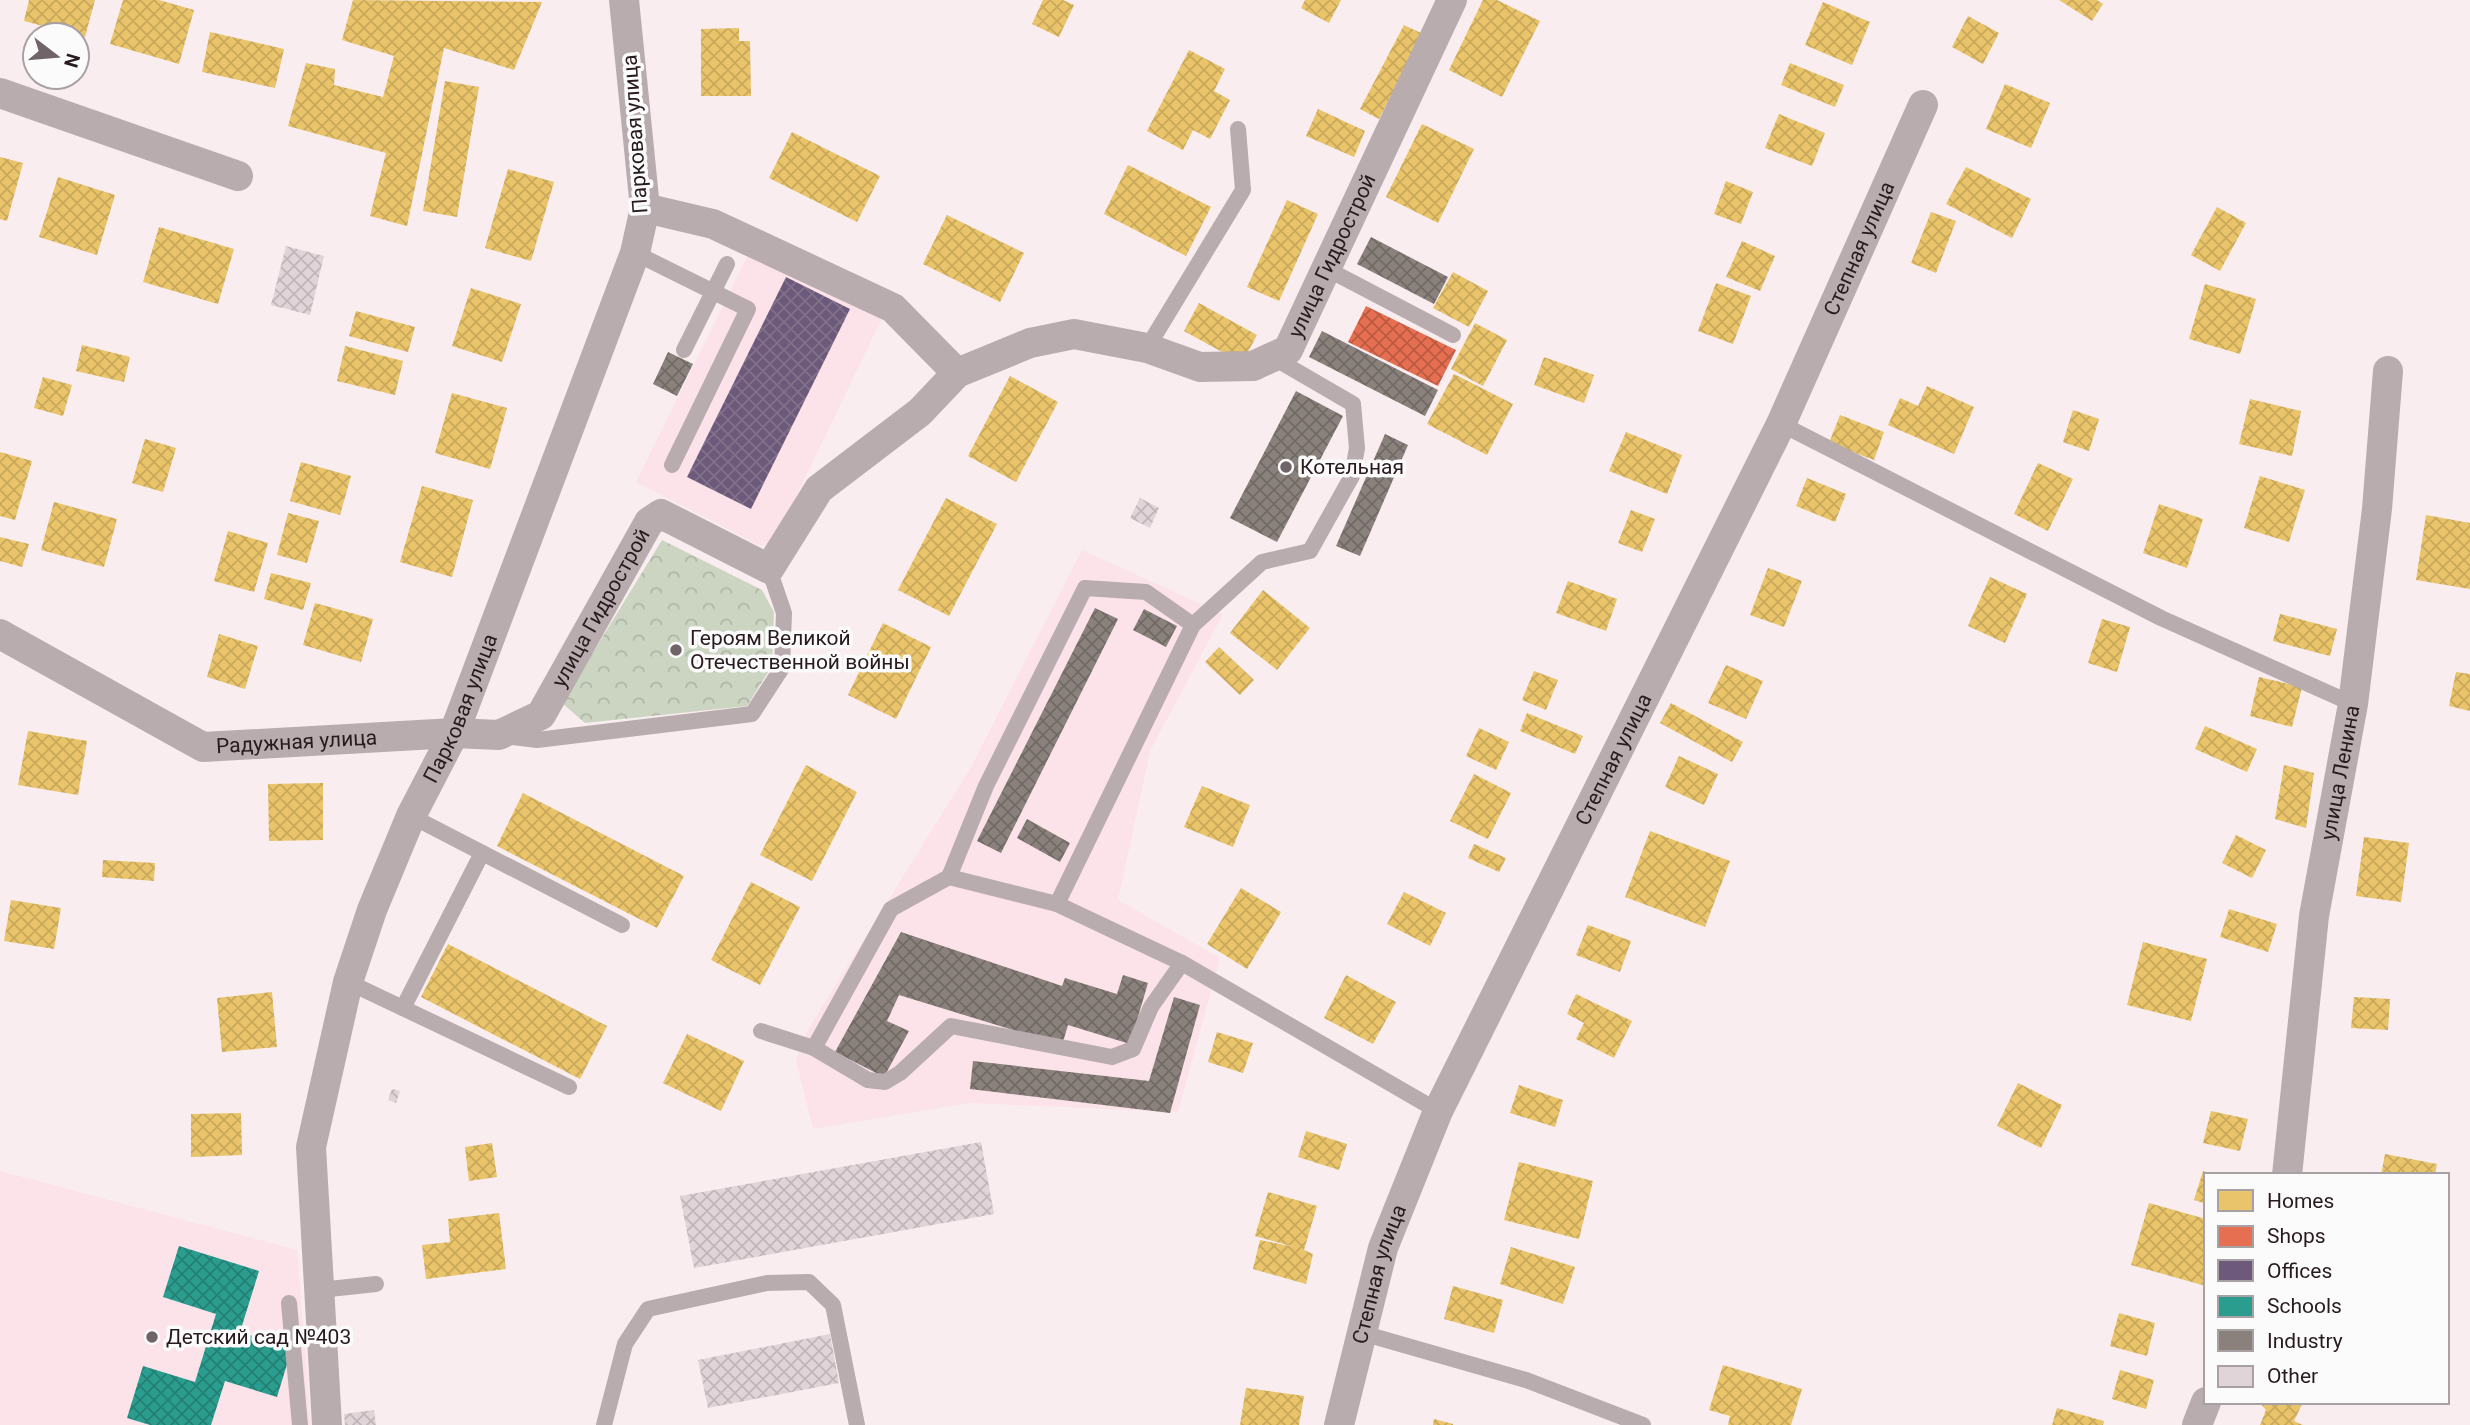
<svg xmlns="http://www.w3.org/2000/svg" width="2470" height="1425" font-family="Roboto,sans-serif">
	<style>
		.built { fill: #fce2e9 }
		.forest { fill: url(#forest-crowns) }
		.homes { fill: url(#homes-cross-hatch) }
		.shops { fill: url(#shops-cross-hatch) }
		.offices { fill: url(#offices-cross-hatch) }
		.schools { fill: url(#schools-cross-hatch) }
		.industry { fill: url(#industry-cross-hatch) }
		.building { fill: url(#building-cross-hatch) }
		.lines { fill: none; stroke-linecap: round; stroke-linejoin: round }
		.service { stroke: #b8acaf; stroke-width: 16 }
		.minor { stroke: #b8acaf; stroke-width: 30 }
		.poi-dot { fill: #716468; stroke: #fbfbfb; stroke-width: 2.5 }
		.labels { text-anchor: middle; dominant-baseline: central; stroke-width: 7; stroke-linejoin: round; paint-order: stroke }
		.street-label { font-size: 21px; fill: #281a1e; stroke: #fbfbfb }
		.poi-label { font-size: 21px; fill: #281a1e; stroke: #fbfbfb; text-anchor: start }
	</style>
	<defs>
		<pattern id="forest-crowns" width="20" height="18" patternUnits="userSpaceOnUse" patternTransform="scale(1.75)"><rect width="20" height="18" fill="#ccd5c2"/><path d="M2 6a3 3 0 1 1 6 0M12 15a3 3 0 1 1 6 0" fill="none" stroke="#afb6a6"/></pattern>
		<pattern id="homes-cross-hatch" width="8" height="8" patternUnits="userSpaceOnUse" patternTransform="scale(1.75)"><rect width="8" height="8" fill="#e9c46a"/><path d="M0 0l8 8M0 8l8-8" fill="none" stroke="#c8a85b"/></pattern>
		<pattern id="shops-cross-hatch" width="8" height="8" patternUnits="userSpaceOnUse" patternTransform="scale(1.75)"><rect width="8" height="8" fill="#e76f51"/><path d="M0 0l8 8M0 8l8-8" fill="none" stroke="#bb5a43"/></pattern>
		<pattern id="offices-cross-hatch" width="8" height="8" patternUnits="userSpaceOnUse" patternTransform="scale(1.75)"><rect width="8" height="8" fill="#6d597a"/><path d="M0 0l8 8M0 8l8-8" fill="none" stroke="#81718a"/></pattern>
		<pattern id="schools-cross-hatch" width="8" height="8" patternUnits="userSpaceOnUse" patternTransform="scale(1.75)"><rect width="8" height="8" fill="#2a9d8f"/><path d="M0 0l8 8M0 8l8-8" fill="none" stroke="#247f74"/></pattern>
		<pattern id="industry-cross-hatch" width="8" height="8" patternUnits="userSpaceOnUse" patternTransform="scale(1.75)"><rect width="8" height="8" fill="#8a817c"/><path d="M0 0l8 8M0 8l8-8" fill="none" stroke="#716965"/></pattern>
		<pattern id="building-cross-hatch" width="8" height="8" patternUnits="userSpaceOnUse" patternTransform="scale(1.75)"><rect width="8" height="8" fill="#e1d4d8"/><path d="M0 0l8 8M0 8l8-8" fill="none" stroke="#c1b5b9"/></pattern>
	</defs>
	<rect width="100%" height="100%" fill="#f9edf0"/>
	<g class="built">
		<path d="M751 249 885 312 776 538 767 545H759L636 482Z"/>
		<path d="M1082 550 1223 614 1150 751 1118 900 1220 958 1178 1112 969 1103 813 1129 796 1060 807 1031 970 769Z"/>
		<path d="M0 1171 297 1250 311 1425H0Z"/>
	</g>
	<path class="forest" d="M662 540 762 590 774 612 772 666 747 706 585 723 562 703Z"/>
	<g class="homes">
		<path d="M29 0H95L85 37 24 21Z"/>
		<path d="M123 0H159L194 10 179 64 110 44Z"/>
		<path d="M353 0 542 2 514 70 444 48 407 226 370 216 386 153 288 126 306 63 335 69 334 85 383 97 394 56 342 40Z"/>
		<path d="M1043 0H1063L1074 5 1059 37 1032 24Z"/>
		<path d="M1305 0H1341L1329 23 1301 8Z"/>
		<path d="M1483 0H1497L1540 21 1502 97 1449 70Z"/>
		<path d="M2059 0H2097L2103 4 2092 21Z"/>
		<path d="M1823 2 1870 22 1852 65 1805 45Z"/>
		<path d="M1968 16 1999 33 1983 64 1952 47Z"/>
		<path d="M1404 25 1423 34 1379 119 1360 109Z"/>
		<path d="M739 28V41H750L751 96H701V29Z"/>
		<path d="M210 32 284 49 275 88 202 72Z"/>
		<path d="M1189 50 1225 69 1214 91 1230 100 1210 139 1193 130 1183 150 1147 131Z"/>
		<path d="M1790 63 1844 85 1835 107 1781 85Z"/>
		<path d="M445 81 479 87 457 217 423 211Z"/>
		<path d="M2005 84 2050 103 2031 148 1986 129Z"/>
		<path d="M1318 109 1365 131 1354 157 1306 136Z"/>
		<path d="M1779 114 1825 133 1812 166 1765 148Z"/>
		<path d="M1422 124 1474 149 1438 223 1386 197Z"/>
		<path d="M792 132 880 176 857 222 769 178Z"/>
		<path d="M0 157 23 163 7 221 0 219Z"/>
		<path d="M1128 165 1211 207 1186 256 1104 214Z"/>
		<path d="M1966 167 2031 199 2012 238 1946 204Z"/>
		<path d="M508 169 554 182 531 261 485 248Z"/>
		<path d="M58 177 115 195 97 255 39 237Z"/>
		<path d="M1726 181 1753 192 1741 224 1714 214Z"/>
		<path d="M1287 200 1318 214 1279 301 1247 287Z"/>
		<path d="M2217 207 2246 223 2220 271 2191 255Z"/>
		<path d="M1931 212 1956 221 1936 273 1911 263Z"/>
		<path d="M947 215 1024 253 1000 302 923 264Z"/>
		<path d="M159 227 234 249 218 304 143 282Z"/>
		<path d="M1742 241 1775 256 1760 291 1726 277Z"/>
		<path d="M1453 272 1488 291 1469 327 1433 308Z"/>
		<path d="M1716 283 1751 296 1733 344 1698 331Z"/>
		<path d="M2205 284 2256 299 2240 354 2189 339Z"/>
		<path d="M471 288 521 304 502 362 452 346Z"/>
		<path d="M1199 303 1257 335 1242 363 1184 331Z"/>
		<path d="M356 311 415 327 408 352 349 336Z"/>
		<path d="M1475 323 1507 340 1483 386 1451 369Z"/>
		<path d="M82 345 130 357 124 382 76 371Z"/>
		<path d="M345 346 403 361 395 395 337 381Z"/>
		<path d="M1544 357 1594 375 1584 403 1534 385Z"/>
		<path d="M1454 374 1513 404 1487 455 1427 424Z"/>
		<path d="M1010 376 1058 402 1016 482 968 456Z"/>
		<path d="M43 377 72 385 63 416 34 408Z"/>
		<path d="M1927 386 1974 407 1954 454 1888 425 1900 398 1918 406Z"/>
		<path d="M452 393 507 408 490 469 435 453Z"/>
		<path d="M2250 399 2301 411 2292 456 2239 444Z"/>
		<path d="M2073 410 2099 419 2089 451 2063 442Z"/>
		<path d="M1840 415 1884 432 1874 460 1829 443Z"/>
		<path d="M1626 432 1682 455 1667 494 1609 471Z"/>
		<path d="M145 439 176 448 163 492 132 483Z"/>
		<path d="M0 452 32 461 15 520 0 516Z"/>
		<path d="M301 462 351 476 340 515 290 501Z"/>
		<path d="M2038 463 2073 479 2048 531 2014 514Z"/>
		<path d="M2260 476 2305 490 2289 542 2244 528Z"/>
		<path d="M1807 478 1846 494 1835 522 1796 506Z"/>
		<path d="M422 486 473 500 452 577 400 562Z"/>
		<path d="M946 498 997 524 949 616 898 590Z"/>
		<path d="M54 502 117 519 104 567 41 550Z"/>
		<path d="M2159 504 2203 519 2187 568 2143 553Z"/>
		<path d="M1631 510 1655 519 1642 552 1618 543Z"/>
		<path d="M288 513 319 521 307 563 277 555Z"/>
		<path d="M2426 515 2470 523V589L2416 580Z"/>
		<path d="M228 531 268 543 254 592 214 581Z"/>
		<path d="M0 537 29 544 22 567 0 561Z"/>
		<path d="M1768 568 1802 581 1784 627 1750 615Z"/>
		<path d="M271 573 311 583 303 610 264 599Z"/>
		<path d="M1990 577 2027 594 2005 643 1968 626Z"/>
		<path d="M1568 581 1617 599 1606 631 1556 613Z"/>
		<path d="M1263 590 1310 628 1277 670 1230 633Z"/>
		<path d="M315 603 373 619 361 662 303 645Z"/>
		<path d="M2280 614 2337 629 2330 656 2273 641Z"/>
		<path d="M2102 619 2130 627 2117 672 2088 663Z"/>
		<path d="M883 623 931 647 896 719 848 695Z"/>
		<path d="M219 634 258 646 245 689 207 677Z"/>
		<path d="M1219 647 1254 680 1240 695 1205 662Z"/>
		<path d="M1726 665 1763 681 1746 719 1708 703Z"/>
		<path d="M1534 671 1558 680 1546 710 1522 700Z"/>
		<path d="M2456 672 2470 674V711L2449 706Z"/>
		<path d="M2259 677 2302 687 2292 727 2250 716Z"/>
		<path d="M1671 703 1743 742 1732 762 1660 723Z"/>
		<path d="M1527 713 1583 736 1575 754 1520 731Z"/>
		<path d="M2205 726 2257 749 2247 772 2195 749Z"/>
		<path d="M1479 728 1509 742 1496 770 1466 756Z"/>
		<path d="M28 731 87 741 78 795 18 785Z"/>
		<path d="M1679 756 1718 774 1704 805 1665 787Z"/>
		<path d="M806 765 857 792 812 881 760 855Z"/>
		<path d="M2284 765 2314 773 2306 828 2275 819Z"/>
		<path d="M1474 774 1511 793 1488 839 1450 821Z"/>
		<path d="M323 783V840L269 841 268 784Z"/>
		<path d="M1202 786 1250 805 1233 847 1184 827Z"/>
		<path d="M523 793 684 876 657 928 497 846Z"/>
		<path d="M1650 831 1730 861 1705 927 1625 897Z"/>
		<path d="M2236 835 2266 850 2252 878 2222 863Z"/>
		<path d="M2364 837 2409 843 2401 902 2356 896Z"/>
		<path d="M1474 844 1506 858 1499 872 1468 858Z"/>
		<path d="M103 860 155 863 154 881 102 877Z"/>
		<path d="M751 882 800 907 760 985 711 960Z"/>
		<path d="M1241 888 1281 912 1247 969 1207 944Z"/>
		<path d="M1404 892 1446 913 1430 946 1387 924Z"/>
		<path d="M11 900 61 908 54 949 4 941Z"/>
		<path d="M2229 909 2277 924 2268 952 2220 937Z"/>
		<path d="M1588 925 1631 941 1620 972 1576 955Z"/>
		<path d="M2143 942 2207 959 2191 1021 2127 1005Z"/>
		<path d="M448 944 607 1026 580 1079 421 997Z"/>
		<path d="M1346 975 1396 1002 1373 1044 1324 1018Z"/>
		<path d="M272 992 277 1047 222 1052 217 998Z"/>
		<path d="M1576 994 1632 1021 1614 1058 1576 1039 1584 1023 1567 1014Z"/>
		<path d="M2354 997 2390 999 2388 1030 2351 1028Z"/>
		<path d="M1217 1032 1253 1043 1243 1073 1208 1062Z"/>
		<path d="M687 1034 744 1061 721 1111 663 1083Z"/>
		<path d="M2018 1083 2062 1105 2041 1148 1997 1126Z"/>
		<path d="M1519 1085 1563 1100 1555 1127 1510 1113Z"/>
		<path d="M2211 1111 2248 1119 2240 1151 2203 1143Z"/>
		<path d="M241 1113 242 1155 191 1157V1114Z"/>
		<path d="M1306 1131 1347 1144 1339 1170 1298 1157Z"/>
		<path d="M492 1143 497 1177 469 1181 465 1147Z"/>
		<path d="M2385 1154 2437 1164 2435 1175H2381Z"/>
		<path d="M1519 1162 1593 1181 1579 1239 1504 1220Z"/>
		<path d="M2203 1171 2213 1174 2206 1175V1204L2194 1200Z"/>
		<path d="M1268 1192 1317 1206 1304 1250 1313 1254 1306 1284 1253 1269 1260 1240 1295 1247 1255 1236Z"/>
		<path d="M2149 1203 2206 1219V1286L2131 1265Z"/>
		<path d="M499 1213 506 1269 426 1279 422 1245 450 1242 448 1219Z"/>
		<path d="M1511 1247 1575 1267 1563 1304 1500 1284Z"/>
		<path d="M1453 1286 1503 1300 1494 1333 1444 1319Z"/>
		<path d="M2119 1313 2155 1323 2147 1356 2110 1346Z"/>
		<path d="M1723 1365 1802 1389 1791 1425H1728L1730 1416 1709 1410Z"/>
		<path d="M2120 1370 2154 1380 2146 1409 2112 1399Z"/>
		<path d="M1246 1388 1304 1396 1299 1425H1240Z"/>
		<path d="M2259 1402H2303L2294 1421 2303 1425H2260L2266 1410Z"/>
		<path d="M2057 1408 2104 1421 2103 1425H2052Z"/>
		<path d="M1434 1419 1453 1424V1425H1433Z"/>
	</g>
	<path class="shops" d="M1366 306 1456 350 1438 386 1348 342Z"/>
	<path class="offices" d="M786 277 850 309 751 509 687 477Z"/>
	<path class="schools" d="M179 1246 259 1271 240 1332 292 1348 277 1397 225 1381 211 1425H150L127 1418 143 1366 195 1382 216 1314 163 1297Z"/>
	<g class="industry">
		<path d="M1371 237 1448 277 1434 304 1357 264Z"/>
		<path d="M1322 331 1438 390 1425 416 1309 357Z"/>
		<path d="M668 352 693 364 677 396 653 384Z"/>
		<path d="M1296 391 1343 416 1277 542 1230 518Z"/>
		<path d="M1385 434 1408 445 1360 556 1336 546Z"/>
		<path d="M1095 608 1118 619 1001 853 977 841Z"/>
		<path d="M1144 609 1177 626 1166 647 1133 630Z"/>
		<path d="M1027 819 1070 843 1060 862 1017 838Z"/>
		<path d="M901 932 1062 986 1065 978 1117 994 1123 975 1148 983 1130 1044 1068 1025 1062 1045 899 995 887 1021 909 1031 884 1077 835 1052Z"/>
		<path d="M1174 997 1200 1005 1170 1113 970 1089 973 1061 1149 1081Z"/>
	</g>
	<g class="building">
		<path d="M286 246 324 256 310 315 271 305Z"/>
		<path d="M1140 498 1159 508 1150 528 1130 518Z"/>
		<path d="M392 1089 400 1091 396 1103 388 1100Z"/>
		<path d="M981 1142 994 1214 694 1268 680 1196Z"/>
		<path d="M830 1334 839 1383 708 1408 698 1360Z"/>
		<path d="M374 1410 376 1425H345L344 1414Z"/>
	</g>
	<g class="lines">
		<g class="service">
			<path d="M635 253 748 309 672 465"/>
			<path d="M1327 269 1453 335"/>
			<path d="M1147 348 1243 190 1238 129"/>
			<path d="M684 350 727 264"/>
			<path d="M1781 424 2161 618 2353 704"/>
			<path d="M505 736 537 740 752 714 782 668 784 613 769 569"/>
			<path d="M411 816 622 925"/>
			<path d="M949 877 986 786 1085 588 1146 592 1193 625"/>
			<path d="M1057 904 1193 625 1262 562 1310 551 1352 476 1357 448 1353 404 1272 357"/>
			<path d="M348 982 569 1087"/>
			<path d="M403 1008 482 853"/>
			<path d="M761 1031 814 1048 868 1080 885 1082 900 1073 951 1026 1112 1057 1133 1049 1151 1007 1182 963"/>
			<path d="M814 1048 891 909 949 877 1057 904 1182 963 1438 1111"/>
			<path d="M320 1290 376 1284"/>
			<path d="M289 1303 300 1425"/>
			<path d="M1362 1333 1526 1380 1643 1425"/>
			<path d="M604 1425 625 1344 648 1309 767 1283 809 1282 833 1305 857 1425"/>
		</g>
		<g class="minor">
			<path d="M0 93 238 176"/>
			<path d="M645 208 713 224 893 308 957 373"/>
			<path id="s1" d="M0 634 203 747 454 733 499 735 541 715 649 522 661 514 769 569 819 489 920 412 957 373 1030 343 1074 334 1147 348 1200 367 1253 366 1288 350 1452 0"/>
			<path id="s2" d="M2287 1175 2314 916 2353 704 2377 509 2388 371"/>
			<path id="s3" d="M327 1425 311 1147 348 982 372 910 411 816 454 733 635 253 645 208 624 0"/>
			<path id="s4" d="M1339 1425 1383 1248 1438 1111 1781 424 1923 105"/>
			<path d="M2197 1425 2206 1402"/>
		</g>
	</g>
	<g class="poi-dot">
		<circle cx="1286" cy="467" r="7"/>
		<circle cx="676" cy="650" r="7"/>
		<circle cx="152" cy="1337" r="7"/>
	</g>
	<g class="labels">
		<g class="street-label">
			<text transform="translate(635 134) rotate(-94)">Парковая улица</text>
			<text stroke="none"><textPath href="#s4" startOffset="1290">Степная улица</textPath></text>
			<text stroke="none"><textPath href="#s1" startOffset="1657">улица Гидрострой</textPath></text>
			<text stroke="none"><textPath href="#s1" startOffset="698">улица Гидрострой</textPath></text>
			<text stroke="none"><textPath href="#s3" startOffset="744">Парковая улица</textPath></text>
			<text stroke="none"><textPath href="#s1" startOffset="326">Радужная улица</textPath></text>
			<text stroke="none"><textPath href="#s4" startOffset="723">Степная улица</textPath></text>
			<text stroke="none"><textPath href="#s2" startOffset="406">улица Ленина</textPath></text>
			<text stroke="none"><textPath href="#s4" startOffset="156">Степная улица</textPath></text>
		</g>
		<g class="poi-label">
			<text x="1300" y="467">Котельная</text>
			<text x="690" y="638">Героям Великой<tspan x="690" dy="24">Отечественной войны</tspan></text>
			<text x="166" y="1337">Детский сад №403</text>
		</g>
	</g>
	<rect x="2204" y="1173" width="245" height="231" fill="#fbfbfb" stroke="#a7a1a3" stroke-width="2"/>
	<rect x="2218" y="1190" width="35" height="21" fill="#e9c46a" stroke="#a7a1a3" stroke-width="2"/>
	<text x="2267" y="1208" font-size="21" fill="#281a1e">Homes</text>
	<rect x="2218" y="1226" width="35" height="21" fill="#e76f51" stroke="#a7a1a3" stroke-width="2"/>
	<text x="2267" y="1243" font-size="21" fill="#281a1e">Shops</text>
	<rect x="2218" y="1260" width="35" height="21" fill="#6d597a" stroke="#a7a1a3" stroke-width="2"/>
	<text x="2267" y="1278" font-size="21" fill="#281a1e">Offices</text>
	<rect x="2218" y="1296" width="35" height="21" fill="#2a9d8f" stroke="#a7a1a3" stroke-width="2"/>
	<text x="2267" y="1313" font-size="21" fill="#281a1e">Schools</text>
	<rect x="2218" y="1330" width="35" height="21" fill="#8a817c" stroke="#a7a1a3" stroke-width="2"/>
	<text x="2267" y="1348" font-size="21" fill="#281a1e">Industry</text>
	<rect x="2218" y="1366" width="35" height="21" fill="#e1d4d8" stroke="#a7a1a3" stroke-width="2"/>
	<text x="2267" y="1383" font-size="21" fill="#281a1e">Other</text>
	<g transform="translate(56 56) rotate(106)"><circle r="33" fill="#fbfbfb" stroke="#a7a1a3" stroke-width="2"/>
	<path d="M0-5L12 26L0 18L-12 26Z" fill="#716468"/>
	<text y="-10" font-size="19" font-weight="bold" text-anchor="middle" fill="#281a1e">N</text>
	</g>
</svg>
